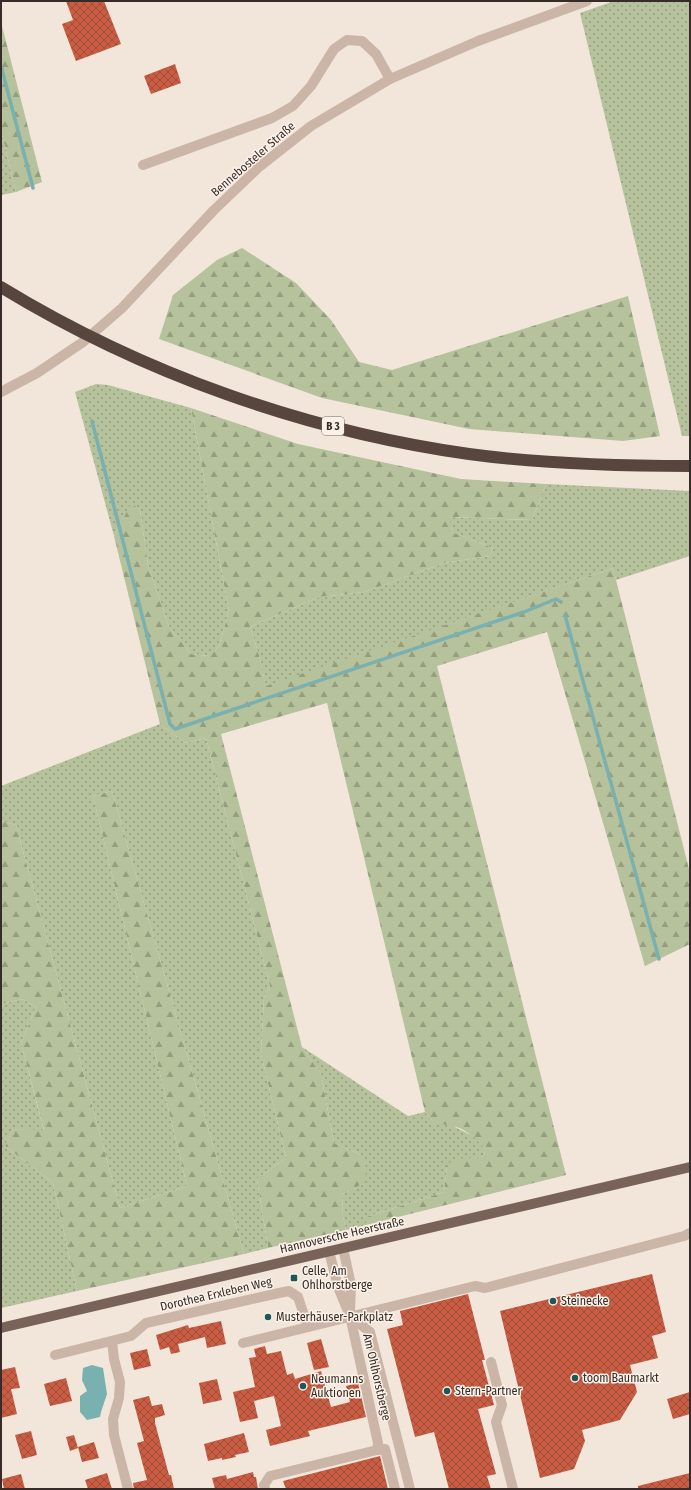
<svg xmlns="http://www.w3.org/2000/svg" width="691" height="1490" font-family="'Fira Sans Condensed',sans-serif">
	<style>
		.grass { fill: url(#grass-dots) }
		.forest { fill: url(#forest-firs) }
		.water { fill: #79b0b0 }
		.lines { fill: none; stroke-linecap: round; stroke-linejoin: round }
		.stream { stroke: #79b0b0; stroke-width: 3.5 }
		.building { fill: url(#building-cross-hatch) }
		.minor { stroke: #cbb5a7; stroke-width: 10 }
		.major { stroke: #796258; stroke-width: 10 }
		.highway { stroke: #58453e; stroke-width: 12 }
		.poi-dot { fill: #1c5859; stroke: #faf1e8; stroke-width: 1.5 }
		.labels { text-anchor: middle; dominant-baseline: central; stroke-width: 3; stroke-linejoin: round; paint-order: stroke }
		.shield { fill: #faf1e8; stroke: #726762; stroke-width: 1 }
		.shield-label { font-size: 11px; font-weight: bold; fill: #372c28 }
		.street-label { font-size: 12px; fill: #372c28; stroke: #faf1e8 }
		.poi-label { font-size: 12px; fill: #372c28; stroke: #faf1e8; text-anchor: start }
	</style>
	<defs>
		<pattern id="grass-dots" width="8" height="8" patternUnits="userSpaceOnUse"><rect width="8" height="8" fill="#b6c29b"/><path d="M2 2h.1M6 6h.1" fill="none" stroke="#959e7e" stroke-width="1.8" stroke-linecap="round"/></pattern>
		<pattern id="forest-firs" width="22" height="20" patternUnits="userSpaceOnUse"><rect width="22" height="20" fill="#b6c29b"/><path d="M5 1l3.5 6h-7zM16 11l3.5 6h-7z" fill="#959e7e"/></pattern>
		<pattern id="building-cross-hatch" width="8" height="8" patternUnits="userSpaceOnUse"><rect width="8" height="8" fill="#c85d43"/><path d="M0 0l8 8M0 8l8-8" fill="none" stroke="#a34d38"/></pattern>
	</defs>
	<rect width="100%" height="100%" fill="#f2e6db"/>
	<g class="grass">
		<path d="M614 1H690V436H682L580 13Z"/>
		<path d="M1 130 16 192 1 195Z"/>
		<path d="M96 384 108 385 191 408 229 611 219 646 210 656 191 654 169 627 148 565 140 509 131 505 114 536 75 392Z"/>
		<path d="M546 484 690 491V556L616 580 613 568 266 687 259 655 250 627 319 597 365 592 444 563 490 556 493 548 452 532 449 517 532 520Z"/>
		<path d="M160 724 185 743 206 738 270 986 264 998 261 1054 286 1158 257 1179 268 1248 244 1254 112 791 93 796 187 1186 120 1208 16 825 1 821V786Z"/>
		<path d="M22 999 36 1007 21 1043 44 1131 13 1129 5 1146 53 1183 77 1291 1 1308V1004Z"/>
		<path d="M302 1047 408 1116 425 1112 435 1124H449L475 1137 486 1150 482 1157 447 1166 444 1192 366 1217V1225L346 1230 343 1216 342 1194 363 1184 361 1155 334 1143 321 1074Z"/>
	</g>
	<g class="forest">
		<path d="M1 22 42 182 16 192 1 130Z"/>
		<path d="M242 248 296 283 331 320 359 362 392 370 628 296 660 436 623 441 469 429 322 398 159 339 173 295 217 260Z"/>
		<path d="M191 408 298 444 461 479 546 484 532 520 450 517 452 532 493 548 490 556 444 563 365 592 319 597 250 627 259 655 266 686 613 568 690 873V944L645 966 547 632 437 666 566 1175 366 1225V1217L444 1192 447 1166 453 1159 482 1157 486 1150C470 1132 460 1124 435 1124L425 1112 327 703 221 734 302 1047 321 1074 334 1143 361 1155 367 1170 363 1184 342 1194 343 1216 346 1230 268 1248 257 1179 286 1158 261 1054 264 998 270 986 206 738 185 743 160 724 114 536 131 504 140 509 148 565 169 627 191 654 210 656 219 646 229 611Z"/>
		<path d="M112 791 244 1254 77 1291 53 1183 5 1146 13 1129 44 1130 21 1043 36 1007 22 999 1 1004V821L16 825 120 1208 187 1186 93 796Z"/>
	</g>
	<path class="water" d="M92 1365 103 1368 107 1394 101 1412 100 1417 87 1420 80 1412V1396L87 1391 82 1380 83 1368Z"/>
	<g class="lines">
		<g class="stream">
			<path d="M1 66 33 188"/>
			<path d="M92 421 170 724 175 729 524 612 556 599 561 602"/>
			<path d="M565 615 659 959"/>
		</g>
	</g>
	<g class="building">
		<path d="M66 1H104L121 44 76 61 62 24 73 20Z"/>
		<path d="M175 64 181 83 151 94 144 76Z"/>
		<path d="M652 1274 666 1332 652 1336 658 1358 630 1365 637 1392 620 1420 582 1430 585 1441 574 1469 540 1478 500 1311Z"/>
		<path d="M468 1294 485 1360H482L494 1405 478 1409 496 1474 487 1476 491 1489H449L434 1432 415 1437 387 1329 403 1325 400 1311Z"/>
		<path d="M221 1321 226 1344 207 1348 205 1337 178 1344 180 1352 171 1354 169 1347 160 1350 156 1335 188 1325 189 1328Z"/>
		<path d="M321 1339 329 1367 314 1370 307 1343Z"/>
		<path d="M265 1346 267 1354 281 1351 287 1375 293 1373 295 1379 321 1371 331 1407 350 1402 346 1386 358 1383 366 1417 308 1431 310 1436 270 1446 266 1430 281 1426 274 1396 254 1401 258 1418 240 1422 233 1392 255 1387 249 1358 256 1357 254 1349Z"/>
		<path d="M147 1349 151 1366 134 1370 130 1353Z"/>
		<path d="M15 1367 20 1388 11 1389 17 1414 1 1418V1370Z"/>
		<path d="M66 1378 72 1401 50 1406 44 1384Z"/>
		<path d="M217 1379 222 1400 203 1404 199 1383Z"/>
		<path d="M690 1392V1414L673 1419 667 1399Z"/>
		<path d="M149 1396 152 1406 162 1404 165 1415 155 1418V1423L169 1475H171L174 1489H134L133 1483 147 1480 137 1443 144 1441 133 1400Z"/>
		<path d="M31 1431 37 1455 22 1459 15 1435Z"/>
		<path d="M244 1433 249 1452 235 1455 236 1457 222 1460V1458L208 1461 204 1444Z"/>
		<path d="M74 1435 78 1448 70 1451 66 1437Z"/>
		<path d="M94 1442 99 1458 82 1462 78 1447Z"/>
		<path d="M380 1456 388 1489H286L283 1481Z"/>
		<path d="M253 1472 254 1477H256L258 1489H215L212 1478 226 1475 227 1479Z"/>
		<path d="M107 1473 112 1489H88L85 1480Z"/>
		<path d="M690 1473V1489H638V1486Z"/>
		<path d="M21 1474 25 1489H4L2 1479Z"/>
	</g>
	<g class="lines">
		<g class="minor">
			<path d="M143 165 272 118 293 106 311 86 334 49 347 40 362 41 376 54 390 79"/>
			<path d="M1 392 37 373 83 342 122 308 214 210 259 167 311 126 390 79 478 41 587 1"/>
			<path d="M343 1248 351 1285 350 1312"/>
			<path d="M350 1316 370 1332 410 1489"/>
			<path d="M112 1341 114 1359 120 1382 119 1398 113 1419 114 1435 128 1489"/>
			<path d="M243 1343 475 1286 485 1288 684 1236 690 1233"/>
			<path d="M55 1355 131 1336 146 1323 279 1293 289 1291 298 1297 308 1327"/>
			<path d="M491 1362 502 1405 496 1422 513 1489"/>
			<path d="M377 1450 385 1449 395 1489"/>
			<path d="M265 1489 264 1485 270 1476 377 1450 378 1443 350 1316 338 1287 329 1251"/>
		</g>
		<path class="major" d="M1 1328 690 1167"/>
		<path class="highway" d="M1 287C142 373 305 431 469 454 543 464 616 466 690 466"/>
	</g>
	<g class="poi-dot">
		<rect x="290" y="1274" width="8" height="8" rx="2"/>
		<circle cx="553" cy="1301" r="4"/>
		<circle cx="268" cy="1317" r="4"/>
		<circle cx="575" cy="1378" r="4"/>
		<circle cx="303" cy="1386" r="4"/>
		<circle cx="447" cy="1391" r="4"/>
	</g>
	<g class="labels">
		<rect class="shield" x="322" y="417" width="22" height="18" rx="3"/>
		<g class="shield-label">
			<text x="333" y="426">B 3</text>
		</g>
		<g class="street-label">
			<text transform="translate(253 159) rotate(-41)">Bennebosteler Straße</text>
			<text transform="translate(342 1235) rotate(-13)">Hannoversche Heerstraße</text>
			<text transform="translate(216 1294) rotate(-13)">Dorothea Erxleben Weg</text>
			<text transform="translate(377 1377) rotate(77)">Am Ohlhorstberge</text>
		</g>
		<g class="poi-label">
			<text x="302" y="1271">Celle, Am<tspan x="302" dy="14">Ohlhorstberge</tspan></text>
			<text x="561" y="1301">Steinecke</text>
			<text x="276" y="1317">Musterhäuser-Parkplatz</text>
			<text x="583" y="1378">toom Baumarkt</text>
			<text x="311" y="1379">Neumanns<tspan x="311" dy="14">Auktionen</tspan></text>
			<text x="455" y="1391">Stern-Partner</text>
		</g>
	</g>
	<rect width="691" height="1490" fill="none" stroke="#372c28" stroke-width="4"/>
</svg>
